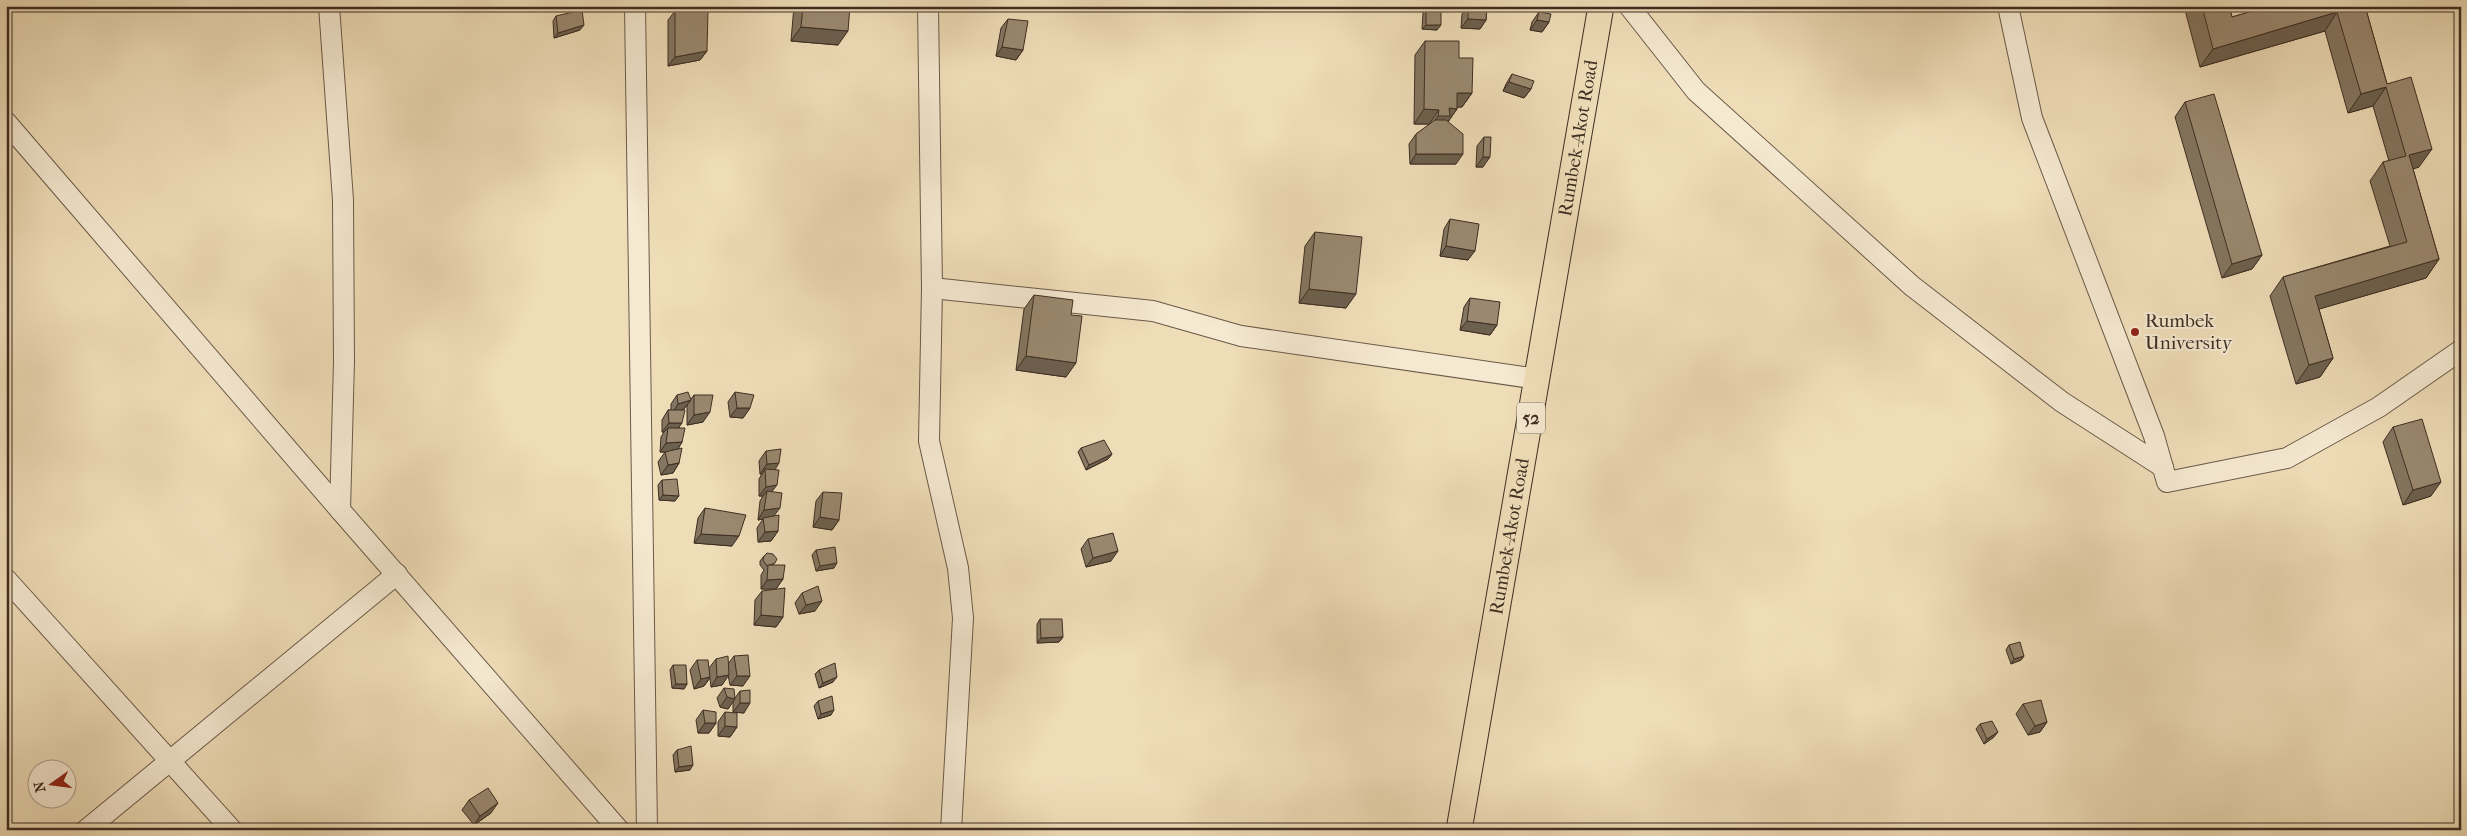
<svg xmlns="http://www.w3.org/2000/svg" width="2467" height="836" font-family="'IM FELL French Canon',serif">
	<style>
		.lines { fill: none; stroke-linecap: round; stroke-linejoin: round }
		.minor-casing { stroke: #6a5a48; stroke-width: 22 }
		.major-casing { stroke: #3e2e23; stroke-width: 27 }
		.minor { stroke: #f5e9d1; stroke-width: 20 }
		.major { stroke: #efddb8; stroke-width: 25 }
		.wall { fill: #847660; stroke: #3e2e23 }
		.shaded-wall { fill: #6c604e; stroke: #3e2e23 }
		.building { fill: #9a8970; stroke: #3e2e23 }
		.poi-dot { fill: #8f2418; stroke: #f5e9d1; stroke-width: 2 }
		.labels { text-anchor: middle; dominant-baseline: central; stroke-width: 4; stroke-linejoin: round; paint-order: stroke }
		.shield { fill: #f5e9d1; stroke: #756657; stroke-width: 1 }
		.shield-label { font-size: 18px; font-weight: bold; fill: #3e2e23 }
		.street-label { font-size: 19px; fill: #3e2e23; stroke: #f5e9d1 }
		.poi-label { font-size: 19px; fill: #3e2e23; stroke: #f5e9d1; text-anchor: start }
	</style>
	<rect width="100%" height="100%" fill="#efddb8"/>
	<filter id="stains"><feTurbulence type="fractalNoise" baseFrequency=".004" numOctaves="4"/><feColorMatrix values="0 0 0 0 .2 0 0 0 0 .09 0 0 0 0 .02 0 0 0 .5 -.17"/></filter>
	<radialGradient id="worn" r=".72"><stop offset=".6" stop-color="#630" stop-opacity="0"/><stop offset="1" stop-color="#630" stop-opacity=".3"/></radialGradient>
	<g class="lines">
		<g class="minor-casing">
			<g id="minor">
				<path d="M329 6 343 200 344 361 340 510"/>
				<path d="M635 6 647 830"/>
				<path d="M928 6 932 288 929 441 958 568 963 618 951 830"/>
				<path d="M1629 6 1696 91 1912 286 2062 402 2163 467"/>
				<path d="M2008 6 2032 118 2154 436 2167 482 2287 458 2379 407 2461 350"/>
				<path d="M6 122 340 510 619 830"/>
				<path d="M932 288 1153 311 1241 336 1538 379"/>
				<path d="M6 579 232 830"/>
				<path d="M86 830 397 574"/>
			</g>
		</g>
		<g class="major-casing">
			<g id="major">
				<path id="s1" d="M1459 830 1601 6"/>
			</g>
		</g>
		<use href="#minor" class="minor"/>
		<use href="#major" class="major"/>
	</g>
	<g class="wall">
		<path d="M794 6H850L838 45 791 41Z"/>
		<path d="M1467 6H1487L1486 20 1480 29 1461 28 1462 14Z"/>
		<path d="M2184 6H2229L2232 17 2253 11 2252 6H2267L2266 7 2365 6 2387 84 2419 167 2413 169 2439 259 2426 278 2319 309 2333 358 2320 377 2296 384 2270 296 2283 277 2390 246 2370 181 2383 162 2389 161 2373 106 2348 113 2325 31 2200 67Z"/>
		<path d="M1426 8 1437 30 1422 29 1423 13Z"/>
		<path d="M675 11 707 51 700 60 668 66V20Z"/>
		<path d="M1539 12 1549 22 1542 32 1530 30 1532 22Z"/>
		<path d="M556 16 580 30 554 38 553 21Z"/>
		<path d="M1008 19 1023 50 1016 60 996 56 1001 28Z"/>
		<path d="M1425 41 1459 58 1472 93 1462 107H1457V109L1448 122 1456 164H1410L1409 144 1416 134 1429 125V124H1414L1415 55Z"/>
		<path d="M1512 74 1531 89 1524 98 1503 91 1506 84Z"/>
		<path d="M2185 102 2262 255 2252 269 2222 278 2175 117Z"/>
		<path d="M1484 137 1483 167H1476L1477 146Z"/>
		<path d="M1450 219 1468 260 1440 256 1444 229Z"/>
		<path d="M1315 232 1346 308 1299 303 1305 246Z"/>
		<path d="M1034 295 1066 377 1016 370 1024 309Z"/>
		<path d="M1470 298 1497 325 1490 335 1460 330 1464 307Z"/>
		<path d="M735 392 750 408 743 418 730 417 728 402Z"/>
		<path d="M677 395 691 399 694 395 703 422 687 425V405L684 409 682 410 679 428 682 442 678 449 679 463 673 473 661 475 658 462 665 452H660L661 437 664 432H662V420L668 410H671V404Z"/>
		<path d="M2393 427 2431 496 2403 505 2383 442Z"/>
		<path d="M1081 448 1112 454 1108 459 1086 470 1078 452Z"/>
		<path d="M766 451 775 470 772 492 774 516 778 531 771 541 758 542 757 528 763 519 758 520 760 501 763 496H759V479L762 474H760L759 461Z"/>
		<path d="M662 480 675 501 659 500 658 485Z"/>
		<path d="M823 492 839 520 832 530 813 527 816 501Z"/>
		<path d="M705 508 732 546 694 543 698 518Z"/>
		<path d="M1088 539 1111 561 1086 567 1081 549Z"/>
		<path d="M816 550 834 568 816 571 812 555Z"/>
		<path d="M764 556 774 565 783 579 776 589H761V575L764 570 760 565V561Z"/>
		<path d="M762 591 783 617 776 627 754 625 755 600Z"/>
		<path d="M802 593 815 611 799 614 795 603Z"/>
		<path d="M1040 619 1063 637 1059 642 1037 643V624Z"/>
		<path d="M2009 645 2024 656 2021 660 2011 664 2006 650Z"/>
		<path d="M734 656 743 686 730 685 728 675 722 685 711 687 710 678 704 686 694 689 690 670 697 660 709 668 716 659 728 664Z"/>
		<path d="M673 665 687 684 684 689 672 688 670 670Z"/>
		<path d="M819 670 833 682 819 688 815 674Z"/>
		<path d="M724 688 735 698 740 691 744 713 733 712V701L728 709 720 707 717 698Z"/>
		<path d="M818 701 831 715 818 719 814 706Z"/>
		<path d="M2023 704 2047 722 2040 732 2028 735 2016 714Z"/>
		<path d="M703 710 716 723 709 733H698L696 720Z"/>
		<path d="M725 712 737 727 730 737 718 736V722Z"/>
		<path d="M1980 724 1994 737 1984 744 1976 729Z"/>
		<path d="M677 750 690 770 675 772 673 755Z"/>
		<path d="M469 800 491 813 474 825 462 810Z"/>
	</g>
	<g class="shaded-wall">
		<path d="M689 6H700L696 10 687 8Z"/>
		<path d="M2262 6H2267L2264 10 2254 12 2257 8Z"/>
		<path d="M2337 12 2325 31 2200 67 2213 49Z"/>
		<path d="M1468 19 1486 20 1480 29 1461 28Z"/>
		<path d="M1537 20 1549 22 1542 32 1530 30Z"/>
		<path d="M584 25 580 30 554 38 558 33Z"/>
		<path d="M1426 25H1441L1437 30 1422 29Z"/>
		<path d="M801 27 848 31 838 45 791 41Z"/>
		<path d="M1002 47 1023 50 1016 60 996 56Z"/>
		<path d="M707 51 700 60 668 66 675 57Z"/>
		<path d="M1509 82 1531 89 1524 98 1503 91Z"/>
		<path d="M2386 87 2373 106 2348 113 2361 94Z"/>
		<path d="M1457 93H1472L1462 107H1447Z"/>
		<path d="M1449 108 1457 109 1447 123 1428 130 1438 116Z"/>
		<path d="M1424 109 1439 110 1429 124H1414Z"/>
		<path d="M2432 149 2419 167 2396 174 2409 155Z"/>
		<path d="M1416 154H1463L1456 164H1410Z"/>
		<path d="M1483 157H1490L1483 167H1476Z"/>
		<path d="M1446 246 1475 251 1468 260 1440 256Z"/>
		<path d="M2262 255 2252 269 2222 278 2232 264Z"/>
		<path d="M2439 259 2426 278 2302 314 2315 296Z"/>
		<path d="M1309 289 1356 294 1346 308 1299 303Z"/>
		<path d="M1467 321 1497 325 1490 335 1460 330Z"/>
		<path d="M1026 356 1076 363 1066 377 1016 370Z"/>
		<path d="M2333 358 2320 377 2296 384 2309 365Z"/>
		<path d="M691 400 684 409 672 414 678 404Z"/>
		<path d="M737 408H750L743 418 730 417Z"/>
		<path d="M710 412 703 422 687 425 694 415Z"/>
		<path d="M669 423H682L675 433 668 428 664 432H662Z"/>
		<path d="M682 442 676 452H660L666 443Z"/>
		<path d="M1112 454 1108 459 1086 470 1089 465Z"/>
		<path d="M679 463 673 473 661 475 668 465Z"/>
		<path d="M779 463 773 473 765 469 762 474H760L767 464Z"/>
		<path d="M2441 482 2431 496 2403 505 2413 490Z"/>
		<path d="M777 485 770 494 767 491 763 496H759L766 487Z"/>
		<path d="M663 495 679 496 675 501 659 500Z"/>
		<path d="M780 508 773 517 758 520 764 510Z"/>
		<path d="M820 517 839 520 832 530 813 527Z"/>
		<path d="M778 531 771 541 758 542 765 532Z"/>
		<path d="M701 534 739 536 732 546 694 543Z"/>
		<path d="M1118 551 1111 561 1086 567 1093 558Z"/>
		<path d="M837 563 834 568 816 571 820 566Z"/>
		<path d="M783 579 776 589H761L767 580Z"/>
		<path d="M822 601 815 611 799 614 806 605Z"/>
		<path d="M761 615 783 617 776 627 754 625Z"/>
		<path d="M1063 637 1059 642 1037 643 1041 638Z"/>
		<path d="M2024 656 2021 660 2011 664 2014 659Z"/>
		<path d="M729 675 722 685 711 687 717 677Z"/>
		<path d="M737 676H750L743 686 730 685Z"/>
		<path d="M710 677 704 686 694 689 701 679Z"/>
		<path d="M837 677 833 682 819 688 823 683Z"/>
		<path d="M676 684H687L684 689 672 688Z"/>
		<path d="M727 697 735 699 728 709 720 707Z"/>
		<path d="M740 703H750L744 713 733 712Z"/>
		<path d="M834 710 831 715 818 719 821 714Z"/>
		<path d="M2047 722 2040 732 2028 735 2035 726Z"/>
		<path d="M705 723H716L709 733H698Z"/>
		<path d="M725 726 737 727 730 737 718 736Z"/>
		<path d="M1998 732 1994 737 1984 744 1987 739Z"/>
		<path d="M693 765 690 770 675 772 679 767Z"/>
		<path d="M498 803 491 813 474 825 480 816Z"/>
	</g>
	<g class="building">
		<path d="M803 6H850L848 31 801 27Z"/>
		<path d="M1468 6H1487L1486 20 1468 19Z"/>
		<path d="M2202 6H2229L2232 17 2270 6H2365L2387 84 2411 77 2432 149 2409 155 2439 259 2315 296 2333 358 2309 365 2283 277 2407 242 2383 162 2406 156 2386 87 2361 94 2337 12 2213 49Z"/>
		<path d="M1426 8 1441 9V25H1426Z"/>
		<path d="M582 10 584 25 558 33 556 16Z"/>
		<path d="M708 10 707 51 675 57V11Z"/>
		<path d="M1539 12 1551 14 1549 22 1537 20Z"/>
		<path d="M1008 19 1028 21 1023 50 1002 47Z"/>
		<path d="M1425 41H1459V58H1473L1472 93H1457V109L1449 108 1450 116H1438L1439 110 1424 109Z"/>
		<path d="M1512 74 1534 81 1531 89 1509 82Z"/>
		<path d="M2214 94 2262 255 2232 264 2185 102Z"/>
		<path d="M1435 120H1446L1463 134V154H1416V134Z"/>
		<path d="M1484 137H1491L1490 157H1483Z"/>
		<path d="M1450 219 1479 224 1475 251 1446 246Z"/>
		<path d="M1315 232 1362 237 1356 294 1309 289Z"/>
		<path d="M1034 295 1073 300 1071 315 1082 316 1076 363 1026 356Z"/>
		<path d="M1470 298 1500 302 1497 325 1467 321Z"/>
		<path d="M688 392 691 400 678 404 677 395Z"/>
		<path d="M735 392 754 395 750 408H737Z"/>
		<path d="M694 395H713L710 412 694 415Z"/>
		<path d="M668 410H685L682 423H669Z"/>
		<path d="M2422 419 2441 482 2413 490 2393 427Z"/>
		<path d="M668 428H685L682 442 666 443Z"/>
		<path d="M1104 440 1112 454 1089 465 1081 448Z"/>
		<path d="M682 448 679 463 668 465 665 452Z"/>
		<path d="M781 449 779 463 767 464 766 451Z"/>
		<path d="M765 469 779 470 777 485 766 487Z"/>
		<path d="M677 479 679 496 663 495 662 480Z"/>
		<path d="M767 491 782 493 780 508 764 510Z"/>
		<path d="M823 492 842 493 839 520 820 517Z"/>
		<path d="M705 508 746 515 739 536 701 534Z"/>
		<path d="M779 515 778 531 765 532 763 518Z"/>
		<path d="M1113 533 1118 551 1093 558 1088 539Z"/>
		<path d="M835 547 837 563 820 566 816 550Z"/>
		<path d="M767 553 773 554 777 559 775 563 767 566 763 560 764 556Z"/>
		<path d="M768 565H785L783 579 767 580Z"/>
		<path d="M818 586 822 601 806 605 802 593Z"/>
		<path d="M785 588 783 617 761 615 762 591Z"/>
		<path d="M1040 619H1062L1063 637 1041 638Z"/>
		<path d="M2020 642 2024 656 2014 659 2009 645Z"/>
		<path d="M748 655 750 676H737L734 656Z"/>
		<path d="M728 656 729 675 717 677 716 659Z"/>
		<path d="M697 660H708L710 677 701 679Z"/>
		<path d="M835 663 837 677 823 683 819 670Z"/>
		<path d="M673 665H686L687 684H676Z"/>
		<path d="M724 688 734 689 735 699 727 697Z"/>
		<path d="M750 690V703H740V691Z"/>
		<path d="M832 696 834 710 821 714 818 701Z"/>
		<path d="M2041 700 2047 722 2035 726 2023 704Z"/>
		<path d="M703 710 716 712V723H705Z"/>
		<path d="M725 712 737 713V727L725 726Z"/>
		<path d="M1992 721 1998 732 1987 739 1980 724Z"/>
		<path d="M691 746 693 765 679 767 677 750Z"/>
		<path d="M488 788 498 803 480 816 469 800Z"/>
	</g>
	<circle class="poi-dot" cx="2135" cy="332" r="5"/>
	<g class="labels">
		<rect class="shield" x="1517" y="402.5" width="28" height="31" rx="4"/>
		<g class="shield-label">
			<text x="1531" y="418">52</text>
		</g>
		<g class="street-label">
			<text stroke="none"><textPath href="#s1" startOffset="702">Rumbek-Akot Road</textPath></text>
			<text stroke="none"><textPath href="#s1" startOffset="298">Rumbek-Akot Road</textPath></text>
		</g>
		<g class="poi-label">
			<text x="2145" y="321">Rumbek<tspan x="2145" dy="22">University</tspan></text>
		</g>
	</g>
	<rect width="2467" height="836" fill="none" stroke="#efddb8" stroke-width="25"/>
	<rect x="8" y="8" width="2452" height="821" fill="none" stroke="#3e2e23" stroke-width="2.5"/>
	<rect x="12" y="12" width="2442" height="811" fill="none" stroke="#3e2e23"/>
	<g transform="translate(52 784) rotate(256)"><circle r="24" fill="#f5e9d1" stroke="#ac9e8b"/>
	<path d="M0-4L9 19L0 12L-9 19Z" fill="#8f2418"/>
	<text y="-8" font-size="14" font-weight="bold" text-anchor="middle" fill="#3e2e23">N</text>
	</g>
	<rect width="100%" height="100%" filter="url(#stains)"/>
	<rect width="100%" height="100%" fill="url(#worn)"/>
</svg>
